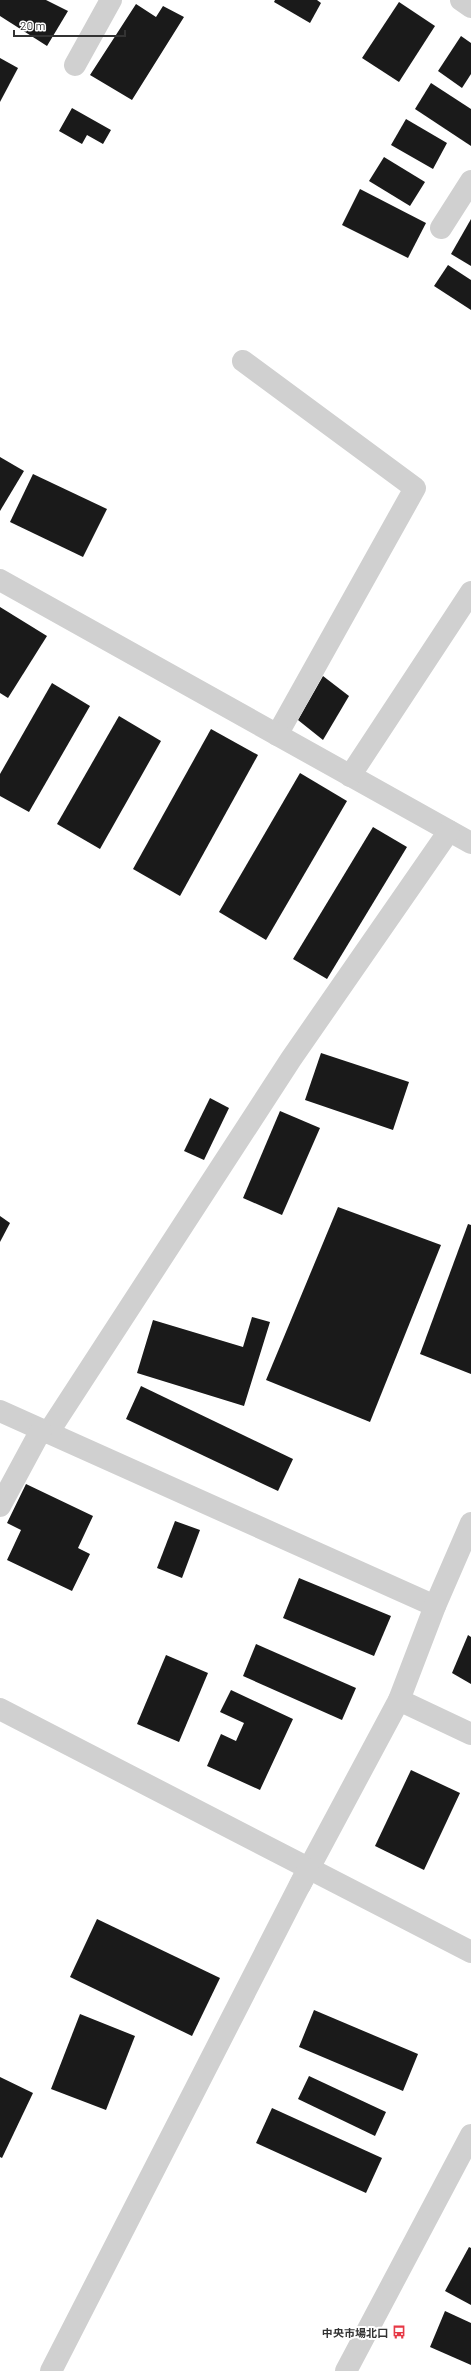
<svg xmlns="http://www.w3.org/2000/svg" width="471" height="2371" font-family="Barlow,'Noto Sans JP',sans-serif">
	<style>
		.building { fill: #1a1a1a }
		.lines { fill: none; stroke-linecap: round; stroke-linejoin: round }
		.minor { stroke: #d0d0d0; stroke-width: 22 }
		.tertiary { stroke: #d0d0d0; stroke-width: 22 }
		.labels { text-anchor: middle; dominant-baseline: central; stroke-width: 4; stroke-linejoin: round; paint-order: stroke }
		.poi-label { font-size: 11px; font-weight: bold; fill: #333; stroke: #fff; text-anchor: end }
	</style>
	<rect width="100%" height="100%" fill="#fff"/>
	<g class="building">
		<path d="M0 0H46L68 11 47 46 0 16Z"/>
		<path d="M275 0H317L321 3 310 23 274 2Z"/>
		<path d="M399 2 435 26 399 82 362 58Z"/>
		<path d="M136 4 156 17 163 6 184 17 132 100 90 75Z"/>
		<path d="M461 36 471 43V74L462 88 438 71Z"/>
		<path d="M0 58 18 68 0 102Z"/>
		<path d="M431 83 471 109V146L415 109Z"/>
		<path d="M72 108 111 130 103 144 87 135 82 144 59 131Z"/>
		<path d="M406 119 447 143 433 169 391 145Z"/>
		<path d="M384 157 425 182 410 206 369 181Z"/>
		<path d="M360 189 426 223 408 258 342 225Z"/>
		<path d="M471 219V266L451 254Z"/>
		<path d="M448 265 471 280V310L434 286Z"/>
		<path d="M0 457 24 471 0 511Z"/>
		<path d="M33 474 107 509 83 557 10 522Z"/>
		<path d="M0 607 47 636 8 698 0 693Z"/>
		<path d="M323 676 349 696 323 740 298 720Z"/>
		<path d="M52 683 90 706 29 812 0 796V774Z"/>
		<path d="M119 716 161 741 100 849 57 824Z"/>
		<path d="M211 729 258 755 180 896 133 869Z"/>
		<path d="M300 773 347 801 266 940 219 912Z"/>
		<path d="M373 827 407 847 327 979 293 959Z"/>
		<path d="M321 1053 409 1082 393 1130 305 1100Z"/>
		<path d="M210 1098 229 1108 204 1160 184 1151Z"/>
		<path d="M280 1111 320 1128 282 1215 243 1198Z"/>
		<path d="M338 1207 441 1245 370 1422 266 1380Z"/>
		<path d="M0 1216 10 1223 0 1242Z"/>
		<path d="M468 1224 471 1225V1374L420 1354Z"/>
		<path d="M252 1317 270 1322 244 1406 137 1373 153 1320 243 1347Z"/>
		<path d="M141 1386 293 1459 278 1491 126 1419Z"/>
		<path d="M26 1484 93 1516 78 1548 90 1554 72 1591 7 1560 21 1530 7 1523Z"/>
		<path d="M175 1521 200 1530 182 1578 157 1568Z"/>
		<path d="M299 1578 391 1616 374 1656 283 1618Z"/>
		<path d="M468 1635 471 1637V1684L452 1673Z"/>
		<path d="M256 1644 356 1688 342 1720 243 1676Z"/>
		<path d="M166 1655 208 1673 179 1742 137 1724Z"/>
		<path d="M231 1690 293 1719 260 1790 207 1766 221 1734 236 1741 244 1723 220 1712Z"/>
		<path d="M411 1770 460 1793 424 1870 375 1846Z"/>
		<path d="M97 1919 220 1978 192 2036 70 1977Z"/>
		<path d="M314 2010 418 2054 403 2091 299 2047Z"/>
		<path d="M80 2014 135 2036 106 2110 51 2089Z"/>
		<path d="M309 2076 386 2112 375 2136 298 2099Z"/>
		<path d="M0 2077 33 2093 2 2158 0 2157Z"/>
		<path d="M272 2108 382 2158 366 2193 256 2143Z"/>
		<path d="M469 2247 471 2248V2305L445 2291Z"/>
		<path d="M445 2311 471 2323V2365L430 2347Z"/>
	</g>
	<g class="lines">
		<g class="minor">
			<path d="M461 0 471 7"/>
			<path d="M75 65 111 0"/>
			<path d="M441 228 471 181"/>
			<path d="M243 361 415 488 277 735"/>
			<path d="M0 580 471 843"/>
			<path d="M350 776 471 592"/>
			<path d="M0 1411 435 1606"/>
			<path d="M48 1433 291 1059 449 831"/>
			<path d="M0 1506 41 1430"/>
			<path d="M399 1700 471 1734"/>
			<path d="M300 1885 399 1700 435 1606 471 1523"/>
		</g>
		<g class="tertiary">
			<path d="M0 1709 471 1952"/>
			<path d="M51 2371 308 1869"/>
			<path d="M346 2371 471 2135"/>
		</g>
	</g>
	<defs>
		<g id="bus-bare" transform="scale(1.08)"><path d="M-5-6H5V4H4V6H2V4H-2V6H-4V4H-5ZM-3.5-4V0h7V-4ZM-3.5 1.2v1.5H-2V1.2ZM2 1.2v1.5H3.5V1.2Z" fill="#e63946" stroke="#fff" stroke-width="2.5" paint-order="stroke"/></g>
	</defs>
	<g fill-rule="evenodd">
		<use href="#bus-bare" x="399" y="2332"/>
	</g>
	<g class="labels">
		<g class="poi-label">
			<text x="388" y="2332">中央市場北口</text>
		</g>
	</g>
	<path d="M14 30v6h111v-6" fill="none" stroke="#333333" stroke-width="2"/>
	<text x="20" y="30" font-size="12" fill="#333333" stroke="#ffffff" stroke-width="3" paint-order="stroke">20 m</text>
</svg>
